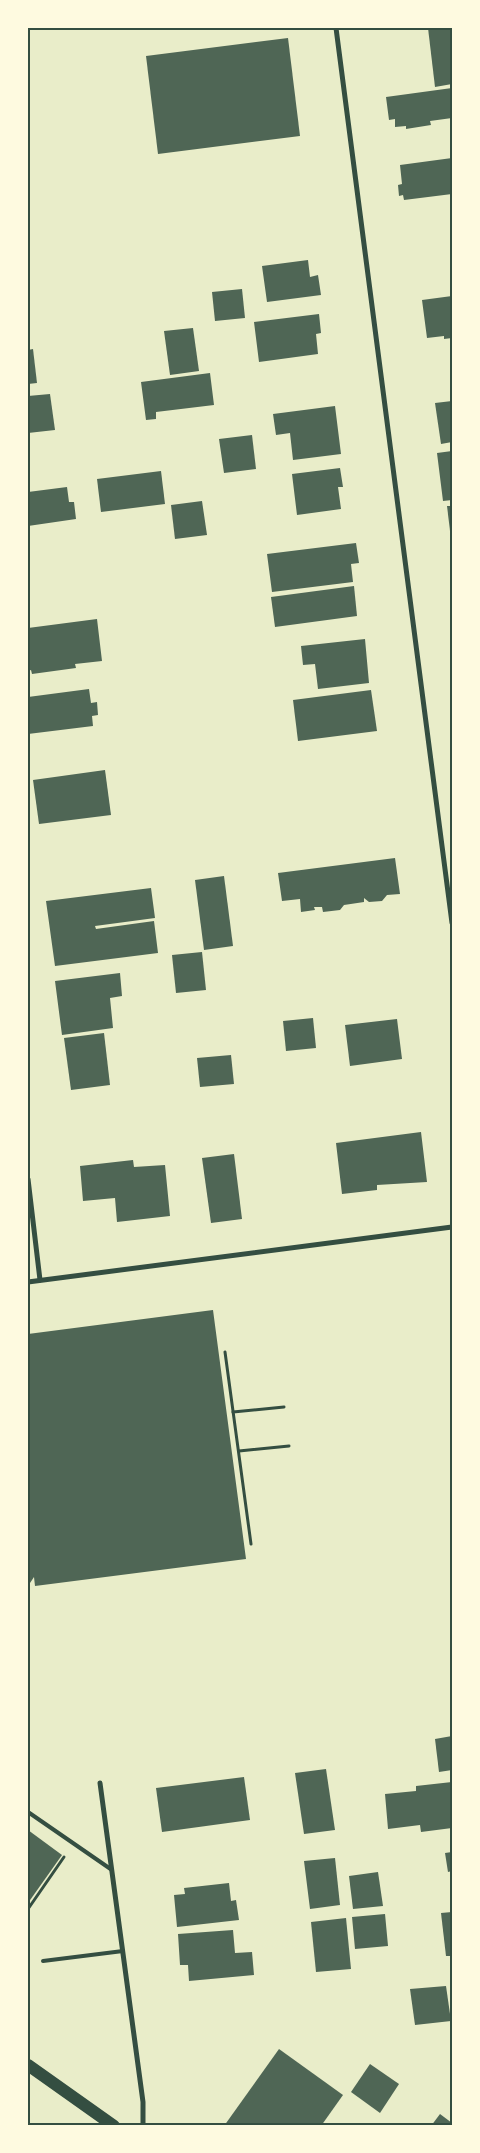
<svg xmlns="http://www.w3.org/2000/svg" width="480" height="2153" font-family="Roboto,sans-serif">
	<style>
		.building { fill: #4f6655 }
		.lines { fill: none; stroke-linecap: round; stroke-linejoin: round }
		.path { stroke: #344e41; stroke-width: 3 }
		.service { stroke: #344e41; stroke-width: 4 }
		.minor { stroke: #344e41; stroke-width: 5 }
		.primary { stroke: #344e41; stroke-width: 12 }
		.neatline { fill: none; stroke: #344e41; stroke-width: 2 }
	</style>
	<rect width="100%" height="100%" fill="#e9edc9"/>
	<g class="building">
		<path d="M428 28H452V84L435 87Z"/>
		<path d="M288 38 300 136 158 154 146 56Z"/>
		<path d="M452 88V118L430 121 431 125 406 129V126L395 127V119L389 120 386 97Z"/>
		<path d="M452 158V194L404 200 403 195 399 196 398 185 402 184 400 165Z"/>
		<path d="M308 260 310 277 318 275 321 295 267 302 262 266Z"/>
		<path d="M242 289 245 318 215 321 212 292Z"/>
		<path d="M452 296V338L444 339V336L427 338 422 300Z"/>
		<path d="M319 314 321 333 316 334 318 354 259 362 254 322Z"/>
		<path d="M193 328 199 371 170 375 164 331Z"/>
		<path d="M33 349 37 383 28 384V350Z"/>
		<path d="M210 373 214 405 156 412V419L146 420 141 382Z"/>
		<path d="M50 394 55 430 28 433V396Z"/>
		<path d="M452 401V442L441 444 435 403Z"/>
		<path d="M335 406 341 454 293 460 290 433 276 435 273 414Z"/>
		<path d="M252 435 256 469 224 473 219 439Z"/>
		<path d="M452 451V500L443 501 437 453Z"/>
		<path d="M340 468 343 487H338L341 509 297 515 292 474Z"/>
		<path d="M161 471 165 504 101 512 97 479Z"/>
		<path d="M67 487 69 502H74L76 519 28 526V492Z"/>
		<path d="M202 501 207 535 175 539 171 505Z"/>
		<path d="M447 506H452V539H451Z"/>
		<path d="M356 543 359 563 351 564 353 582 272 592 267 554Z"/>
		<path d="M354 586 357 616 275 627 271 597Z"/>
		<path d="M97 619 102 661 75 664 76 668 32 674 31 670 28 671V628Z"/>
		<path d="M365 639 369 683 318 689 315 664 303 665 301 646Z"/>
		<path d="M89 689 91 703 97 702 98 715 92 716 93 726 28 734V697Z"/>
		<path d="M371 690 377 731 298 741 293 700Z"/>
		<path d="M105 770 111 815 39 824 33 780Z"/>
		<path d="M395 858 400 894 387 895 382 901 369 902 364 898V902L344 905 340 910 323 912 322 907H314L315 910 301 912 300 899 282 901 278 873Z"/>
		<path d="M224 876 233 946 204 950 195 880Z"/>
		<path d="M151 888 155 918 95 926 96 929 154 921 158 953 55 966 46 901Z"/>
		<path d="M202 952 206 990 176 993 172 955Z"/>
		<path d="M120 973 122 996 110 998 113 1028 62 1035 55 981Z"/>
		<path d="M313 1018 316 1048 286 1051 283 1021Z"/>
		<path d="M397 1019 402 1059 350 1066 345 1025Z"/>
		<path d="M104 1033 110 1085 71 1090 64 1038Z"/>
		<path d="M231 1055 234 1084 200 1087 197 1058Z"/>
		<path d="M421 1132 427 1182 377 1185V1190L342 1194 336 1143Z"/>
		<path d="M234 1154 242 1219 211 1223 202 1158Z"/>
		<path d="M133 1160 134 1167 165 1165 170 1216 117 1222 115 1198 83 1201 80 1166Z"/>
		<path d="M213 1310 246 1559 35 1586 34 1577 28 1586V1334Z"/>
		<path d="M452 1736V1770L439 1772 435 1739Z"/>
		<path d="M326 1769 335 1830 304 1834 295 1773Z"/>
		<path d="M244 1777 250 1820 162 1832 156 1788Z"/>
		<path d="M452 1782V1828L421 1832 420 1825 388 1829 385 1794 416 1791V1786Z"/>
		<path d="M28 1830 62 1855 28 1903Z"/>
		<path d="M452 1852V1871L448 1872 445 1853Z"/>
		<path d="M335 1858 340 1905 310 1909 304 1861Z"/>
		<path d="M378 1872 383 1906 353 1909 349 1876Z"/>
		<path d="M229 1883 231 1901 236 1900 239 1920 177 1927 174 1895 185 1894 184 1888Z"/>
		<path d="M452 1912V1956H446L441 1913Z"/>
		<path d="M385 1914 388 1946 355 1949 352 1917Z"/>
		<path d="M346 1918 351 1969 316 1972 311 1922Z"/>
		<path d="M233 1930 235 1953 252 1952 254 1975 189 1981 188 1965H180L178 1934Z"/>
		<path d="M446 1986 451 2021 415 2025 410 1989Z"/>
		<path d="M279 2049 343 2095 321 2126H224Z"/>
		<path d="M370 2064 399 2084 380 2113 351 2092Z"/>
		<path d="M440 2114 452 2123V2126H431Z"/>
	</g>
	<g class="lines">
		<g class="path">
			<path d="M225 1352 251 1544"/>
			<path d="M233 1412 284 1407"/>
			<path d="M239 1451 289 1446"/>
			<path d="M28 1909 64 1857"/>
		</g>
		<g class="service">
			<path d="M28 1812 112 1870"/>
			<path d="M43 1961 123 1951"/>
		</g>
		<g class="minor">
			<path d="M336 28 452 923"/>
			<path d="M28 1179 40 1280"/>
			<path d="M28 1282 452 1227"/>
			<path d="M100 1783 143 2102V2126"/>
		</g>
		<path class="primary" d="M28 2065 114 2126"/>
	</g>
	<rect width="480" height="2153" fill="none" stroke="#fefae0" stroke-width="58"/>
	<rect x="29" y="29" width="422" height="2095" class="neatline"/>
</svg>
